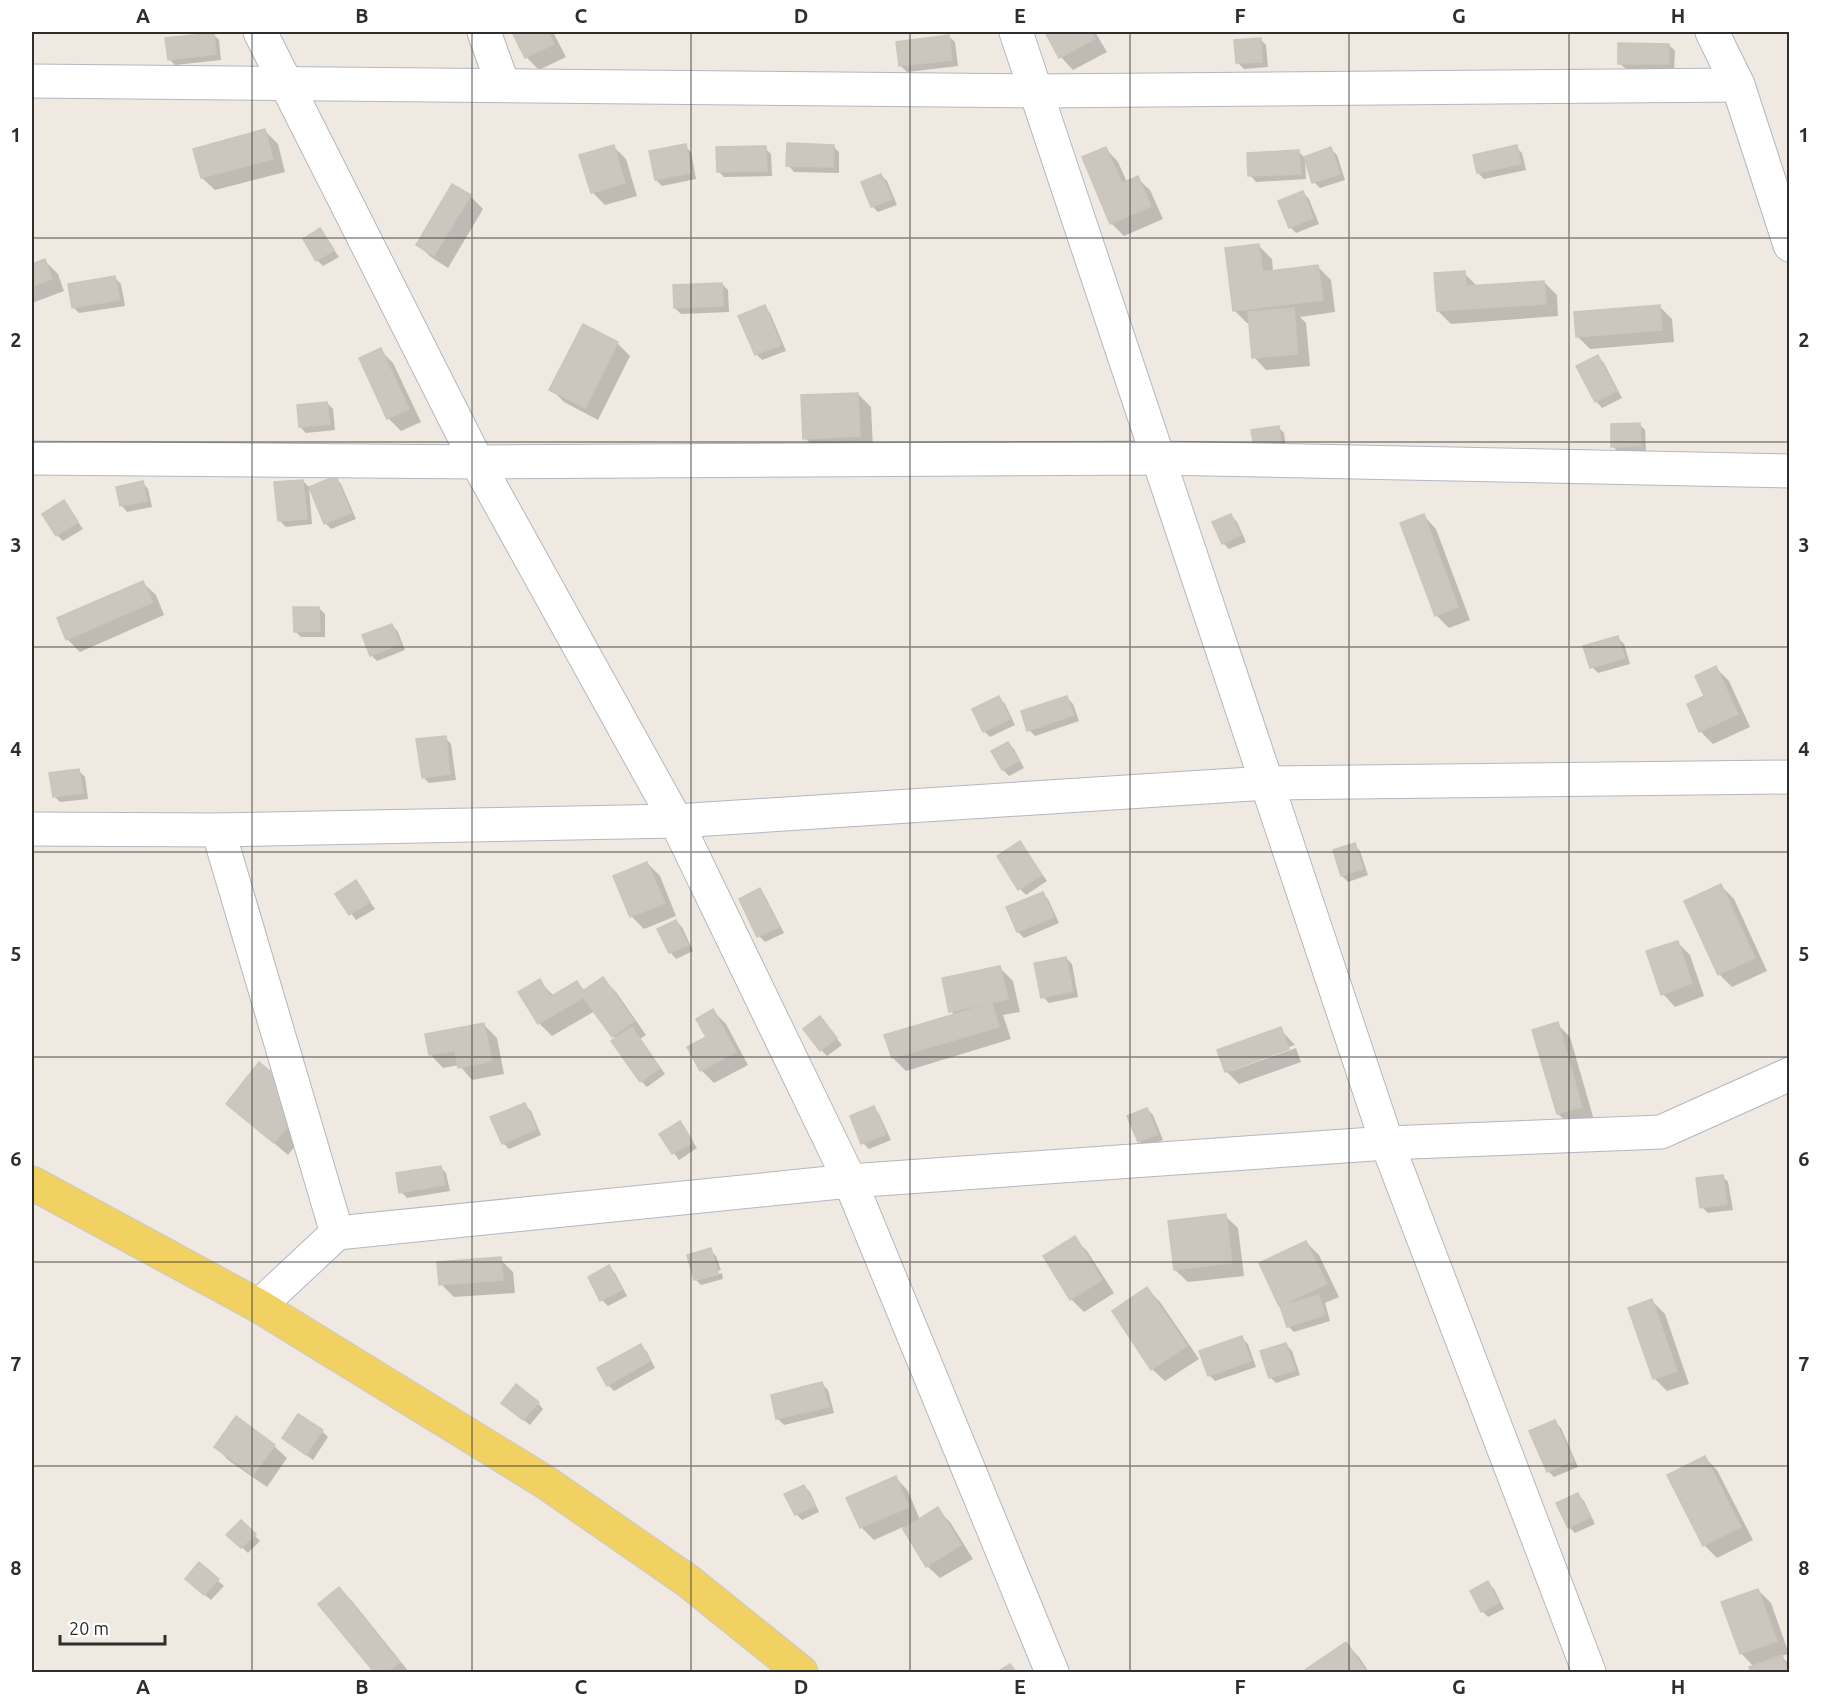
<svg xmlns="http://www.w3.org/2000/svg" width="1821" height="1704" font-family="Ubuntu,sans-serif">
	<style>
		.shadow { fill: #0003 }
		.building { fill: #cbc7bf; stroke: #cbc5ba; stroke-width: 1.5 }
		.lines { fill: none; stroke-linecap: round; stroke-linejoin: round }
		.street-casing { stroke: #b4b7c1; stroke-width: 35 }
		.primary-casing { stroke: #c9c9c9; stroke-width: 35 }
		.street { stroke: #fff; stroke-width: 33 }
		.primary { stroke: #f2d163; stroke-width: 33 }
		.grid { fill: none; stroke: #2e2e2e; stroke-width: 1.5; stroke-opacity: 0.55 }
		.neatline { fill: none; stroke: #2e2e2e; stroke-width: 2 }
		.grid-label { font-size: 20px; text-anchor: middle; font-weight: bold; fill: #2e2e2e }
	</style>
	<rect width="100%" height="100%" fill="#efe9e1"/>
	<g class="shadow">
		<path d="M514 32H553L566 57 539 70 526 57Z"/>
		<path d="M1046 32H1095L1107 52 1073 70 1061 57Z"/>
		<path d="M213 34 219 40 221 60 175 65 169 59Z"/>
		<path d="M948 36 955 42 958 66 907 72 901 66Z"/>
		<path d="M1260 39 1266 45 1268 67 1244 69 1238 63Z"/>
		<path d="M1669 45 1675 51 1674 70 1626 69 1619 63Z"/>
		<path d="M265 131 278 144 285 172 215 190 202 178Z"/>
		<path d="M613 146 626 159 637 196 605 205 592 192Z"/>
		<path d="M685 146 691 152 696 179 662 186 656 180Z"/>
		<path d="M833 146 839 152V173L794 172 788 165Z"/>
		<path d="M1516 147 1522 153 1526 170 1484 179 1478 173Z"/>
		<path d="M765 148 771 154 772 176 724 177 718 171Z"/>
		<path d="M1106 149 1118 162 1127 182 1137 178 1150 190 1163 219 1124 236 1111 223Z"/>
		<path d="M1331 149 1337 155 1345 180 1320 188 1314 182 1305 160 1306 179 1256 182 1250 175 1299 152 1305 158Z"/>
		<path d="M881 175 887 181 897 205 878 212 872 206Z"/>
		<path d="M452 186 470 196 483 209 448 268 431 257 418 245Z"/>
		<path d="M1303 193 1309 199 1319 224 1296 233 1290 227Z"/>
		<path d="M320 230 339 257 323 266 317 260Z"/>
		<path d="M1259 246 1272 259 1273 272 1318 267 1331 280 1335 312 1300 317 1306 323 1310 366 1266 370 1254 357 1251 323H1247L1234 310Z"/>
		<path d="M45 261 58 274 64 291 32 303V266Z"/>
		<path d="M1464 273 1478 287 1544 282 1557 295 1558 316 1451 324 1438 311Z"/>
		<path d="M115 278 121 284 125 306 79 313 73 307Z"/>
		<path d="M722 284 728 290 729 312 681 314 675 308Z"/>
		<path d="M1659 306 1672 319 1674 342 1590 349 1577 336Z"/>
		<path d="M764 307 770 313 786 351 762 360 756 354Z"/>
		<path d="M583 326 617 343 630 356 598 420 564 402 551 389Z"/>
		<path d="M380 350 393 363 421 422 401 431 388 418Z"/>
		<path d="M1598 357 1604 363 1622 398 1602 408 1596 401 1578 367Z"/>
		<path d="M858 394 871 407 873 448 818 451 805 438Z"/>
		<path d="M327 403 333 409 335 430 306 433 300 427Z"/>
		<path d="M1639 424 1645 430 1646 451 1619 452 1612 446Z"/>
		<path d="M1278 427 1284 433 1286 449 1262 453Z"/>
		<path d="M335 478 341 484 356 519 331 529 325 523Z"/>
		<path d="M303 481 309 487 312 524 286 527 280 521Z"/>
		<path d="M142 482 148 489 152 507 127 512 121 505Z"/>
		<path d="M64 502 83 529 63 541 57 535Z"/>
		<path d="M1231 516 1237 522 1246 542 1229 549 1223 543Z"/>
		<path d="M1424 516 1436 529 1470 620 1449 628 1436 615Z"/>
		<path d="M143 583 156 595 164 615 80 652 67 639Z"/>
		<path d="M319 608 325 614V637H301L295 631Z"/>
		<path d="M392 625 398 632 405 650 377 661 371 655Z"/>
		<path d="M1618 638 1624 644 1630 664 1598 673 1592 667Z"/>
		<path d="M1716 668 1729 681 1750 727 1713 744 1700 731 1706 697Z"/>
		<path d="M999 698 1005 704 1015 725 990 737 984 731Z"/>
		<path d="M1067 698 1073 704 1079 721 1035 736 1029 730Z"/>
		<path d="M445 737 451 744 456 780 429 783 423 777Z"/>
		<path d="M1008 743 1014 749 1024 768 1009 776 1003 770Z"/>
		<path d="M79 771 85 777 88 799 60 802 54 796Z"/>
		<path d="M1020 843 1047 881 1026 895 1020 889Z"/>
		<path d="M1354 845 1360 851 1368 875 1348 882 1342 876Z"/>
		<path d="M647 863 660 876 676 916 644 929 631 916Z"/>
		<path d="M356 882 375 909 356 920 337 894Z"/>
		<path d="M1721 886 1734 899 1767 971 1732 987 1719 974Z"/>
		<path d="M759 890 765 896 784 933 765 942 759 936Z"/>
		<path d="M1042 893 1048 899 1059 923 1024 938 1018 932 1008 907Z"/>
		<path d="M676 921 682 927 693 951 676 959 670 952Z"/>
		<path d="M1677 942 1690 955 1704 996 1675 1007 1663 994Z"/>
		<path d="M1066 958 1072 964 1078 997 1049 1003 1043 997Z"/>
		<path d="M1000 968 1013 981 1020 1012 1003 1015 1011 1039 906 1071 893 1058 886 1036 955 1016 951 1011Z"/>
		<path d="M603 979 616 992 646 1035 640 1039 665 1074 647 1087 641 1081 616 1039 595 1011 552 1036 539 1023V981L554 996 577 983 585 991Z"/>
		<path d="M713 1011 726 1024 748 1065 714 1083 701 1070Z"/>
		<path d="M820 1018 842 1045 827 1056 821 1050Z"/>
		<path d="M1557 1024 1570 1037 1594 1120 1571 1126 1558 1114Z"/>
		<path d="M484 1025 497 1038 504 1074 472 1080 459 1065 443 1068 431 1055Z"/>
		<path d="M1280 1029 1295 1045 1231 1068V1071L1296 1048 1301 1062 1239 1084 1226 1071Z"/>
		<path d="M307 1103 320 1115 288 1155 228 1104Z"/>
		<path d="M525 1105 531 1111 541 1135 509 1149 503 1143Z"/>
		<path d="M873 1108 879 1114 891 1140 869 1149 863 1143Z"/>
		<path d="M1147 1109 1153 1115 1163 1140 1145 1148 1139 1141 1129 1117Z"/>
		<path d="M680 1123 697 1148 679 1160 661 1135Z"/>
		<path d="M440 1167 446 1173 450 1191 407 1198 401 1192Z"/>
		<path d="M1722 1176 1728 1182 1733 1210 1708 1213 1702 1207Z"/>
		<path d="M1225 1216 1238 1228 1244 1276 1188 1282 1175 1270Z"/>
		<path d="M1074 1238 1087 1251 1114 1293 1084 1312 1071 1299Z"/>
		<path d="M1306 1242 1319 1255 1339 1297 1325 1303 1330 1321 1294 1332 1288 1326 1282 1307 1261 1263Z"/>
		<path d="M710 1250 716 1256 721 1270 697 1277V1280L722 1273 723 1279 701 1285 695 1279Z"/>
		<path d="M500 1259 513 1272 515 1293 454 1297 441 1284Z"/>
		<path d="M609 1267 615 1273 627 1296 608 1306 602 1300 590 1277Z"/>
		<path d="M1147 1289 1160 1302 1199 1359 1165 1381 1152 1369Z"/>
		<path d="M1652 1301 1665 1314 1689 1384 1667 1391 1654 1378Z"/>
		<path d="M1242 1338 1248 1344 1256 1367 1215 1381 1209 1375Z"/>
		<path d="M1286 1344 1292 1351 1300 1375 1276 1383 1270 1377Z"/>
		<path d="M641 1346 647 1352 655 1368 614 1391 608 1385Z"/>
		<path d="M822 1384 828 1390 834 1413 784 1425 778 1419Z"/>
		<path d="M538 1403 543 1409 530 1425 509 1408Z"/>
		<path d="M1555 1422 1561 1428 1578 1467 1554 1477 1548 1471Z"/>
		<path d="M322 1431 328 1437 313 1460 284 1438Z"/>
		<path d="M274 1446 287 1458 267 1487 228 1460 216 1447Z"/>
		<path d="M1704 1457 1717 1470 1753 1540 1717 1558 1704 1545Z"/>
		<path d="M896 1478 908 1491 920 1520 937 1509 950 1522 973 1559 940 1578 927 1566 903 1527 874 1540 861 1527Z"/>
		<path d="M804 1486 810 1492 819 1512 802 1520 796 1514Z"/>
		<path d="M1578 1495 1584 1501 1595 1524 1575 1533 1569 1527Z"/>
		<path d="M241 1522 260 1541 248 1553 229 1535Z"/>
		<path d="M199 1564 224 1586 211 1600 193 1585Z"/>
		<path d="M1488 1583 1494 1589 1504 1609 1488 1617 1482 1611Z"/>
		<path d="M339 1589 352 1601 409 1672H376L320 1604Z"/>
		<path d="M1758 1590 1771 1603 1789 1654 1781 1656 1787 1662 1790 1672H1752L1751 1668 1754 1667 1741 1653Z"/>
		<path d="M1346 1644 1359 1657 1369 1672H1305Z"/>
	</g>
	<g class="building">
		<path d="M512 32H548L554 44 525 58Z"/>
		<path d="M1045 32H1091L1095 39 1059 58Z"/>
		<path d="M214 33 216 54 168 60 165 38Z"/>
		<path d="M949 35 952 60 899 66 896 42Z"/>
		<path d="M1261 38 1262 62 1236 63 1234 40Z"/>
		<path d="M1618 43 1669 44V64H1618Z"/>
		<path d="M265 129 273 159 201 178 193 149Z"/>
		<path d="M787 143 834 145 833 167 786 166Z"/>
		<path d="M686 144 691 173 655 180 649 151Z"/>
		<path d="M614 145 625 183 591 193 579 155Z"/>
		<path d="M1517 145 1521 164 1477 173 1473 155Z"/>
		<path d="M766 146 767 171 717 172 716 147Z"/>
		<path d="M1106 147 1122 183 1138 176 1151 206 1110 224 1082 157Z"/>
		<path d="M1331 147 1340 174 1312 183 1304 157Z"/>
		<path d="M1299 150 1301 174 1248 176 1247 153Z"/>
		<path d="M881 174 892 199 871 207 861 182Z"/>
		<path d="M452 184 471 195 434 256 416 245Z"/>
		<path d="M1303 191 1313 218 1289 228 1278 201Z"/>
		<path d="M320 228 334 250 316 261 303 239Z"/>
		<path d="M1259 244 1263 272 1318 265 1323 300 1233 311 1225 248Z"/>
		<path d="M45 259 52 279 32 286V264Z"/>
		<path d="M1465 271 1466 286 1544 281 1546 304 1437 311 1434 273Z"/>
		<path d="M115 276 120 300 72 308 68 284Z"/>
		<path d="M722 283 723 306 674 308 673 285Z"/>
		<path d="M765 305 781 345 755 355 738 316Z"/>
		<path d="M1660 305 1662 330 1576 337 1574 312Z"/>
		<path d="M1294 308 1298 354 1252 358 1248 312Z"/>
		<path d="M583 324 618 342 585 408 549 390Z"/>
		<path d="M381 348 409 409 387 419 359 358Z"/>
		<path d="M1598 355 1617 391 1595 402 1576 366Z"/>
		<path d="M858 393 860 436 803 439 801 395Z"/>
		<path d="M327 402 330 424 299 427 297 405Z"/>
		<path d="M1640 423 1641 446 1611 447V424Z"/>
		<path d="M1279 426 1281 444 1254 447 1251 430Z"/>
		<path d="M336 476 351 513 324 524 309 487Z"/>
		<path d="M303 480 307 519 278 521 274 482Z"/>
		<path d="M143 481 147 501 120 506 116 487Z"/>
		<path d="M64 500 78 522 56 536 42 514Z"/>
		<path d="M1231 514 1241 535 1222 544 1212 522Z"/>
		<path d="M1424 514 1458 607 1435 616 1400 523Z"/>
		<path d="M143 581 153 602 66 640 57 618Z"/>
		<path d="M293 607H319L320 631 294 632Z"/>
		<path d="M392 624 400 644 370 656 362 635Z"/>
		<path d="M1618 636 1625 658 1590 668 1583 646Z"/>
		<path d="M1716 666 1738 714 1699 732 1687 704 1704 696 1695 676Z"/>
		<path d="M999 696 1010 719 983 732 972 709Z"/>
		<path d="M1067 696 1074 715 1027 731 1021 711Z"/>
		<path d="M446 736 450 774 422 778 416 739Z"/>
		<path d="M1008 742 1019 761 1002 770 991 751Z"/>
		<path d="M79 769 83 793 53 797 49 773Z"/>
		<path d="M1020 841 1042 875 1018 890 997 856Z"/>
		<path d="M1355 843 1363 869 1341 876 1333 850Z"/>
		<path d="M647 862 665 903 630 917 613 876Z"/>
		<path d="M356 880 370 902 349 915 335 894Z"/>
		<path d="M1721 884 1755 958 1718 975 1684 901Z"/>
		<path d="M760 888 779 927 757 937 739 899Z"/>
		<path d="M1043 892 1054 917 1017 932 1006 907Z"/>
		<path d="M676 920 688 945 669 953 657 929Z"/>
		<path d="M1678 941 1692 983 1661 995 1646 951Z"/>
		<path d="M1066 957 1073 991 1041 998 1034 963Z"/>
		<path d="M1000 966 1008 999 949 1012 942 978Z"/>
		<path d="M603 977 634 1021 612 1037 580 993Z"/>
		<path d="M540 979 550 997 577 981 586 996 538 1024 518 992Z"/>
		<path d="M992 1003 999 1027 892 1058 884 1035Z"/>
		<path d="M713 1009 736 1052 700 1071 687 1047 706 1037 696 1019Z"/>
		<path d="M820 1016 837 1038 820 1051 803 1029Z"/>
		<path d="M1558 1022 1582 1107 1557 1114 1532 1030Z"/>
		<path d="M484 1023 492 1061 458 1068 455 1051 429 1055 425 1034Z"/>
		<path d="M632 1027 660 1068 640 1082 611 1041Z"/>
		<path d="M1281 1027 1289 1049 1225 1072 1217 1050Z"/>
		<path d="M259 1062 308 1102 274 1143 226 1104Z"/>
		<path d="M525 1103 536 1129 502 1144 490 1117Z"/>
		<path d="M874 1106 886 1134 861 1144 850 1116Z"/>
		<path d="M1147 1108 1158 1134 1138 1142 1127 1116Z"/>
		<path d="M680 1121 693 1142 672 1154 659 1134Z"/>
		<path d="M441 1166 445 1185 399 1193 396 1173Z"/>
		<path d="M1723 1175 1727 1204 1700 1208 1696 1178Z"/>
		<path d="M1226 1214 1232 1263 1174 1270 1168 1221Z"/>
		<path d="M1075 1236 1102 1280 1070 1300 1043 1256Z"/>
		<path d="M1306 1241 1327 1284 1279 1306 1259 1263Z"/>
		<path d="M711 1248 718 1273 694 1280 687 1255Z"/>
		<path d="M501 1257 503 1280 439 1285 437 1262Z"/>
		<path d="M609 1265 622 1290 600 1301 588 1277Z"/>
		<path d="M1147 1287 1187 1346 1151 1370 1112 1311Z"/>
		<path d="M1319 1295 1325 1315 1287 1327 1280 1306Z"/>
		<path d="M1652 1299 1677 1371 1653 1379 1628 1308Z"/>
		<path d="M1242 1336 1251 1361 1208 1376 1199 1351Z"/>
		<path d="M1286 1343 1295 1370 1269 1378 1260 1351Z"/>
		<path d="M641 1344 650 1361 607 1386 597 1368Z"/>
		<path d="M822 1382 829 1407 776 1419 771 1395Z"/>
		<path d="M516 1384 539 1402 523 1420 501 1403Z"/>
		<path d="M298 1414 323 1430 306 1455 282 1438Z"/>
		<path d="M236 1416 275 1445 253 1475 214 1447Z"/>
		<path d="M1555 1420 1573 1461 1547 1472 1529 1431Z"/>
		<path d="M1705 1456 1741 1527 1703 1546 1667 1475Z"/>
		<path d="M896 1476 909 1507 860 1528 846 1498Z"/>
		<path d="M804 1485 815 1506 795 1515 784 1494Z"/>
		<path d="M1578 1493 1590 1517 1568 1528 1556 1503Z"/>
		<path d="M938 1507 961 1545 926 1567 903 1529Z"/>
		<path d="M241 1520 256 1534 241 1548 226 1535Z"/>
		<path d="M199 1562 219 1579 204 1595 185 1579Z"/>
		<path d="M1488 1581 1499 1603 1481 1612 1470 1591Z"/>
		<path d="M339 1587 400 1662 386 1672H374L318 1604Z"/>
		<path d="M1758 1589 1777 1641 1740 1654 1721 1602Z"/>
		<path d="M1346 1642 1367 1672H1302Z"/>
		<path d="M1782 1655 1787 1670 1780 1672H1751L1749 1667Z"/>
		<path d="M1010 1664 1016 1672H997Z"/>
	</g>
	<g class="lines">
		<g class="street-casing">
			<g id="street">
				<path d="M260 32 477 462 676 821 850 1181 1052 1672"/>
				<path d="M484 32 503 85"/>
				<path d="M1016 32 1387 1143 1589 1672"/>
				<path d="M1712 32 1738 85 1790 245"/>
				<path d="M32 81 1038 91 1738 85"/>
				<path d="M32 458 477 462 1159 458 1790 471"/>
				<path d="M32 829 218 830 676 821 1267 783 1790 777"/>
				<path d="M218 830 337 1233"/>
				<path d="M259 1306 337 1233 850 1181 1387 1143 1661 1132 1790 1074"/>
			</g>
		</g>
		<g class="primary-casing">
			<path id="primary" d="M32 1183 259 1306 545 1482 688 1581 801 1672"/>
		</g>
		<use href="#street" class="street"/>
		<use href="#primary" class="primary"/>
	</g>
	<path class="grid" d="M252 32V1672M472 32V1672M691 32V1672M910 32V1672M1130 32V1672M1349 32V1672M1569 32V1672M32 238H1790M32 442H1790M32 647H1790M32 852H1790M32 1057H1790M32 1262H1790M32 1466H1790"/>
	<rect width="1821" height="1704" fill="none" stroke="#ffffff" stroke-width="66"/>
	<path d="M60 1635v9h105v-9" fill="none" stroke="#2e2e2e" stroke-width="3"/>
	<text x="69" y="1635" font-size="18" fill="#2e2e2e" stroke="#ffffff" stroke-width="4.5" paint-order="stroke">20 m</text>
	<rect x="33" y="33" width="1755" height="1638" class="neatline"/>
	<g class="grid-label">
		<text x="143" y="23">A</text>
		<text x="362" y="23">B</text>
		<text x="581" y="23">C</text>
		<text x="801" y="23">D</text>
		<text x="1020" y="23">E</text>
		<text x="1240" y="23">F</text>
		<text x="1459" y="23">G</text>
		<text x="1678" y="23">H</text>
		<text x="16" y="142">1</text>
		<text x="1804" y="142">1</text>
		<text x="16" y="347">2</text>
		<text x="1804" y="347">2</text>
		<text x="16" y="552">3</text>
		<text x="1804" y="552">3</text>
		<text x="16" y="756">4</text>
		<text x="1804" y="756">4</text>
		<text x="16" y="961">5</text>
		<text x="1804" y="961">5</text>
		<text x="16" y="1166">6</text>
		<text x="1804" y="1166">6</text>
		<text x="16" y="1371">7</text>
		<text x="1804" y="1371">7</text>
		<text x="16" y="1575">8</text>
		<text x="1804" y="1575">8</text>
		<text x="143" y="1694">A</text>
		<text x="362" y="1694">B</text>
		<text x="581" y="1694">C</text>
		<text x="801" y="1694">D</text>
		<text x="1020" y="1694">E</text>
		<text x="1240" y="1694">F</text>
		<text x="1459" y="1694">G</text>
		<text x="1678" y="1694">H</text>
	</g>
</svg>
